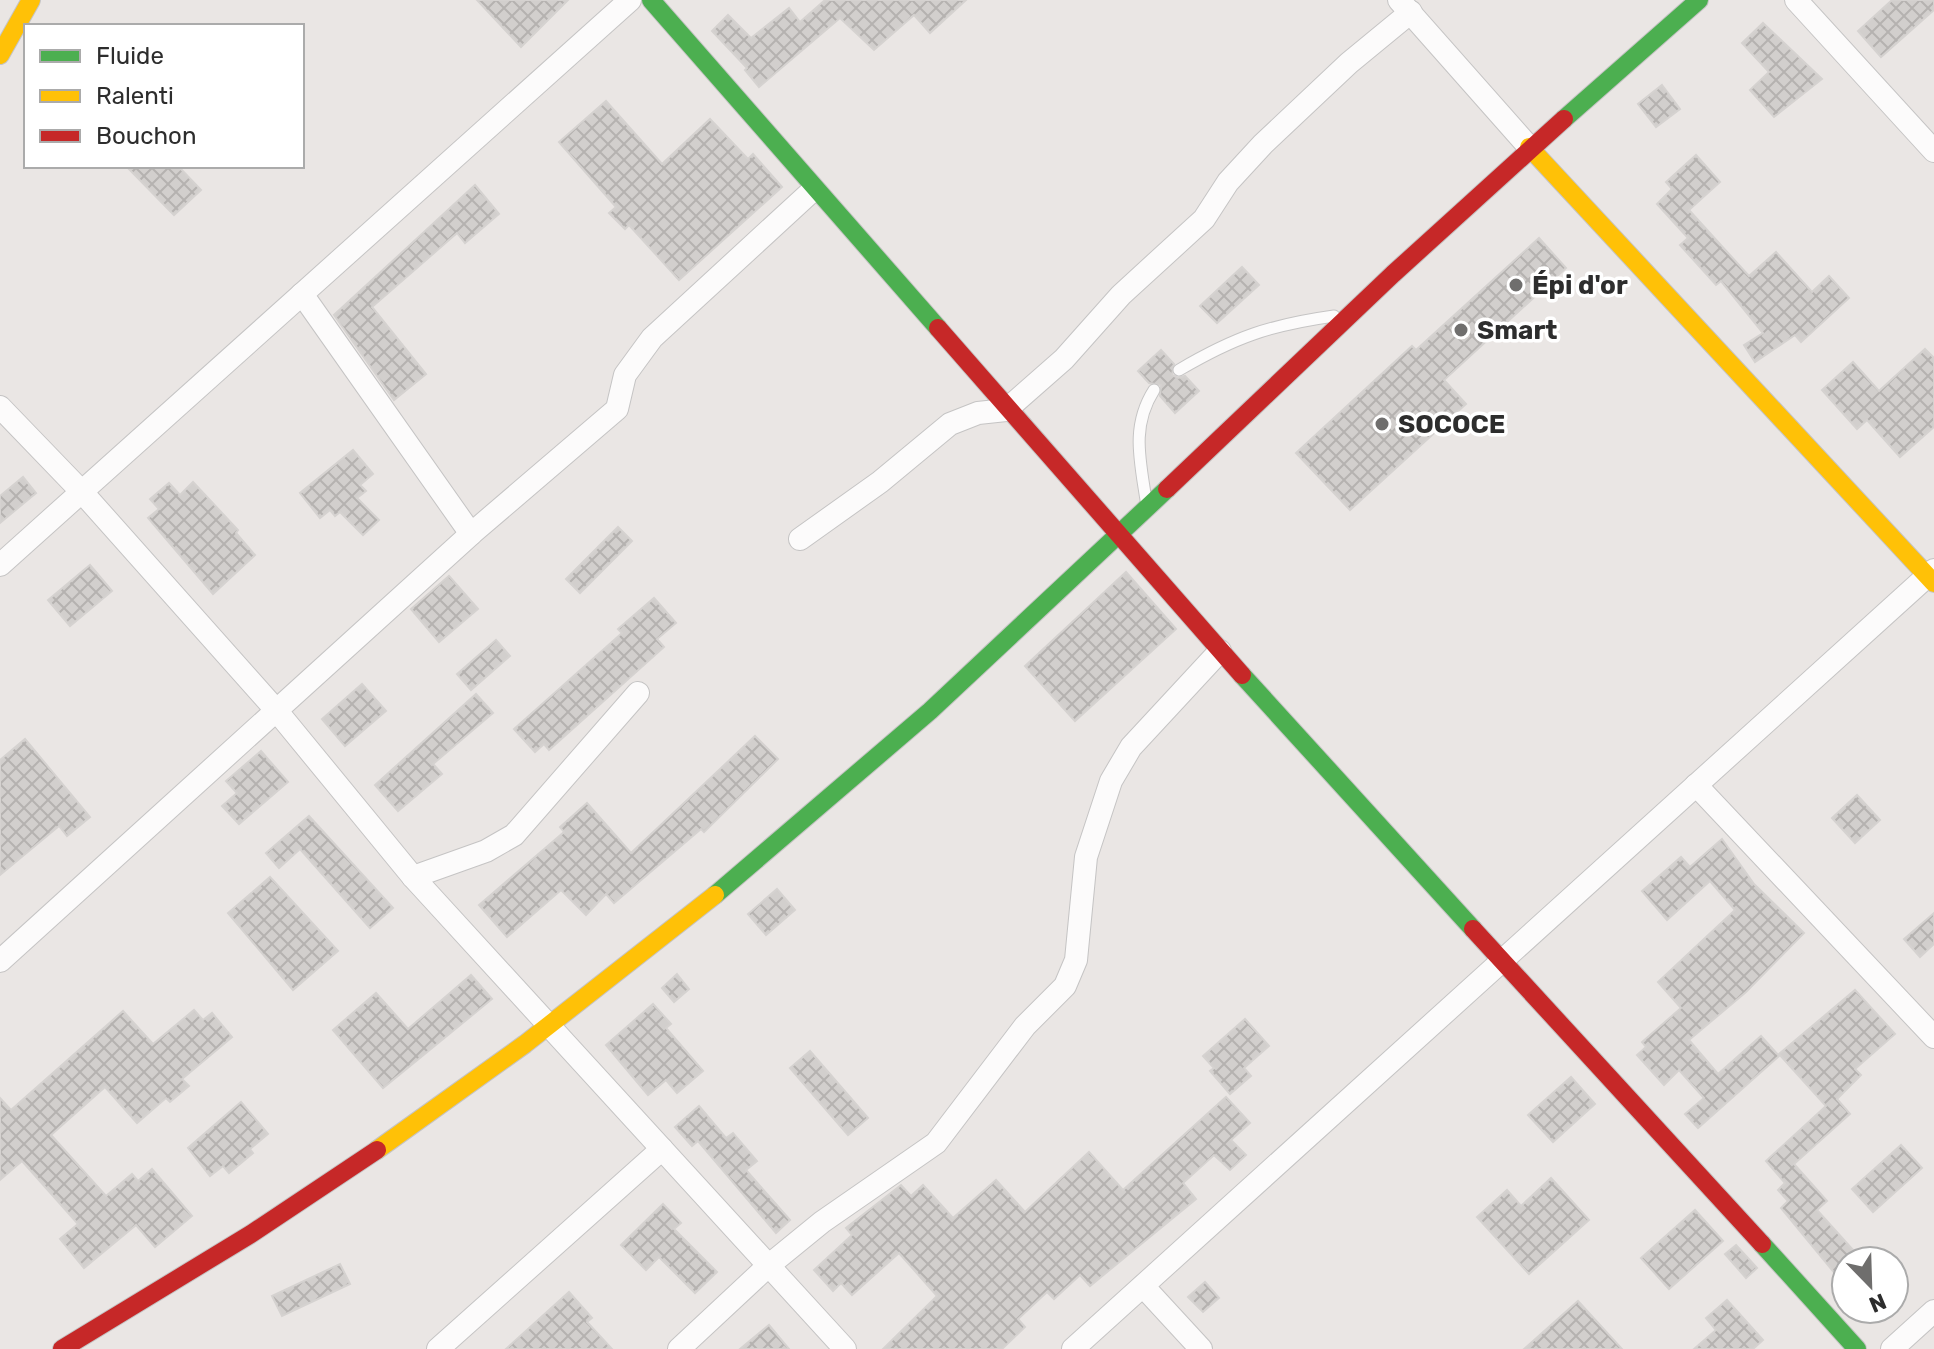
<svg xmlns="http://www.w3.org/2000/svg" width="1934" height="1349" font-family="Rubik,sans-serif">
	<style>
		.building { fill: url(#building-cross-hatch); stroke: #d5d2d0; stroke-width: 2 }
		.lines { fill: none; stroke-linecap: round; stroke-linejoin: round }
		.lane-casing { stroke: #c5c4c4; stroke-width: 13 }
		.street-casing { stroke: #c5c4c4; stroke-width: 24 }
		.fast-casing { stroke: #c5c4c4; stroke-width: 20 }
		.slow-casing { stroke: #c5c4c4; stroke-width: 20 }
		.jam-casing { stroke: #c5c4c4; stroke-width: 20 }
		.lane { stroke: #fcfbfb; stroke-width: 11 }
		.street { stroke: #fcfbfb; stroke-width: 22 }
		.fast { stroke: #4caf50; stroke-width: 18 }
		.slow { stroke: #ffc107; stroke-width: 18 }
		.jam { stroke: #c62828; stroke-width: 18 }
		.poi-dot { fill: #6f6e6d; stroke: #fff; stroke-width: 3 }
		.labels { text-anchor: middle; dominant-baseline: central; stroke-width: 7; stroke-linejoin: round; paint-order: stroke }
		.poi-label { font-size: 26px; font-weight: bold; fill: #2d2d2d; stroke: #fff; text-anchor: start }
	</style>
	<defs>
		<pattern id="building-cross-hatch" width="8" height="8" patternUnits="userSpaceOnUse" patternTransform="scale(2)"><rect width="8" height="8" fill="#d2cfcd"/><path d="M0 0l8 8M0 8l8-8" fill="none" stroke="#b5b2b0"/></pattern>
	</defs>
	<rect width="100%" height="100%" fill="#eae6e4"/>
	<g class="building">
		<path d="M477 0H568L521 47Z"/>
		<path d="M825 0H966L930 33 914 15 874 50 840 18 759 87 745 70 747 68 712 31 728 15 751 38 789 8 800 22Z"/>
		<path d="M1892 0H1934V10L1881 57 1858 31Z"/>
		<path d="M1763 23 1822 79 1774 117 1750 90 1769 72 1742 43Z"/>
		<path d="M1662 85 1680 109 1656 127 1638 104Z"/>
		<path d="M606 101 662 164 710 119 748 159 753 154 782 187 679 280 629 225 625 229 609 213 616 207 559 142Z"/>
		<path d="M1696 155 1720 182 1689 210 1749 276 1776 252 1812 292 1829 276 1849 298 1801 342 1795 335 1755 362 1744 345 1763 333 1721 281 1716 285 1680 245 1688 238 1657 204 1672 189 1666 182Z"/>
		<path d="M126 166H178L201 190 174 215Z"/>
		<path d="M475 185 499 214 465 243 457 233 372 307 426 374 394 400 334 315Z"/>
		<path d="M1539 238 1566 268 1444 380 1466 404 1350 510 1296 453 1412 346 1416 350Z"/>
		<path d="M1242 267 1259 285 1217 323 1200 306Z"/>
		<path d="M1925 349 1934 358V427L1900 457 1867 420 1857 429 1822 390 1853 362 1879 391Z"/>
		<path d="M1161 350 1174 364 1172 375 1178 378 1185 376 1199 391 1175 413 1160 396 1161 385 1149 383 1138 371Z"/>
		<path d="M353 450 373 474 360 485 366 491 357 498 379 520 363 535 340 512 335 516 330 510 320 518 300 493Z"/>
		<path d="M23 477 36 493 0 523V496Z"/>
		<path d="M193 482 238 530 236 533 255 555 213 594 148 518 159 509 150 499 169 483 180 495Z"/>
		<path d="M618 527 632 541 580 593 566 579Z"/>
		<path d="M90 565 112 591 70 626 48 600Z"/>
		<path d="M1126 572 1176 629 1075 721 1025 666Z"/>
		<path d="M449 576 478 609 439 642 411 609Z"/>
		<path d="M654 598 676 623 657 639 664 647 549 750 544 744 535 752 514 729 622 633 618 629Z"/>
		<path d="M496 640 510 656 471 690 457 674Z"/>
		<path d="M362 684 386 711 345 746 322 719Z"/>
		<path d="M476 694 493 713 433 764 442 774 398 811 375 785Z"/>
		<path d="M755 736 778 759 704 832 701 829 614 903 606 894 586 915 561 890 507 937 479 905 564 832 560 827 587 803 631 853Z"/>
		<path d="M25 739 90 817 67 836 59 826 0 875V760Z"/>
		<path d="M261 751 288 782 239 824 222 806 237 793 226 781Z"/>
		<path d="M1857 795 1880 820 1855 843 1832 818Z"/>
		<path d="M309 816 393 908 370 928 300 849 279 868 266 853Z"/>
		<path d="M1722 839 1754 884 1804 933 1746 992 1689 1040 1718 1074 1761 1036 1779 1056 1698 1128 1685 1114 1704 1098 1679 1070 1664 1085 1637 1055 1646 1047 1642 1042 1681 1008 1658 982 1735 910 1710 881 1667 920 1642 891 1681 857 1690 867Z"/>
		<path d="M270 877 338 951 293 990 228 913Z"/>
		<path d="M777 889 795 910 766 935 748 914Z"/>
		<path d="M1934 913V944L1920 957 1904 939Z"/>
		<path d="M677 974 689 989 674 1002 662 988Z"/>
		<path d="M471 975 492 999 383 1088 333 1030 376 993 408 1029Z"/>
		<path d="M1855 990 1895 1034 1855 1069 1861 1075 1837 1099 1850 1114 1794 1164 1827 1201 1817 1210 1863 1261H1846V1287L1781 1208 1788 1201 1778 1190 1785 1183 1766 1161 1826 1106 1779 1054Z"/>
		<path d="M653 1004 671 1024 666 1028 703 1071 677 1093 666 1080 648 1095 606 1045Z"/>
		<path d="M194 1010 203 1020 212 1013 232 1037 182 1079 189 1086 170 1102 166 1098 137 1123 105 1087 51 1135 106 1196 132 1174 138 1181 152 1169 192 1216 155 1247 136 1225 84 1268 60 1239 78 1224 22 1161 0 1180V1098L11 1110 123 1011 153 1044Z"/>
		<path d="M1245 1019 1269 1046 1244 1068 1251 1076 1230 1094 1210 1071 1214 1068 1203 1056Z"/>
		<path d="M810 1051 868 1118 848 1135 790 1068Z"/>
		<path d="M1571 1077 1595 1104 1553 1142 1528 1115Z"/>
		<path d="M1226 1097 1250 1123 1231 1140 1246 1155 1230 1170 1214 1155 1183 1183 1196 1199 1090 1286 1080 1275 1054 1299 1047 1292 1018 1319 1025 1327 1002 1349H883L937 1296 899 1253 852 1295 841 1283 833 1291 814 1270 852 1235 846 1228 901 1185 911 1196 923 1185 953 1218 996 1180 1025 1212 1089 1152 1123 1190Z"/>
		<path d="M241 1102 268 1134 250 1149 253 1153 229 1173 223 1166 210 1176 188 1148Z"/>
		<path d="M699 1106 726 1138 733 1133 757 1161 746 1170 790 1220 776 1233 698 1141 692 1146 675 1127Z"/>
		<path d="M1901 1145 1922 1168 1873 1212 1852 1189Z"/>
		<path d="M1551 1178 1589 1220 1529 1274 1477 1217 1507 1190 1521 1206Z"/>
		<path d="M663 1204 681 1223 674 1229 717 1272 695 1293 659 1257 646 1270 621 1245Z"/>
		<path d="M1695 1210 1723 1241 1669 1289 1641 1258Z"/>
		<path d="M1736 1245 1757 1268 1746 1278 1725 1254Z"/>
		<path d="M340 1264 350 1284 282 1316 272 1296Z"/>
		<path d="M1205 1282 1219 1298 1203 1312 1188 1297Z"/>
		<path d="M569 1292 592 1318 587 1322 612 1349H506Z"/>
		<path d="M1727 1300 1763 1340 1753 1349H1694L1716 1330 1706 1318Z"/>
		<path d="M1578 1301 1622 1349H1524Z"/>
		<path d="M769 1325 789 1349H740Z"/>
	</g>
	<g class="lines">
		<g class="lane-casing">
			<g id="lane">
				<path d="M1179 370C1235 337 1270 325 1334 316"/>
				<path d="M1146 500C1140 460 1131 426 1154 390"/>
			</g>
		</g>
		<g class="street-casing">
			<g id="street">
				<path d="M1399 0 1529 147"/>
				<path d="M1796 0 1934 151"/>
				<path d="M302 294 471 534"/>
				<path d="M0 407 82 492 276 710 413 877 845 1349"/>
				<path d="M800 539 880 482 950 424 978 413 1006 410 1064 359 1121 295 1204 219 1228 182 1263 144 1349 63 1411 12"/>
				<path d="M0 565 630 0"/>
				<path d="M1696 785 1934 1037"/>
				<path d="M413 877 486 851 514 835 638 693"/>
				<path d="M0 961 471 534 617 409 625 375 652 338 813 190"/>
				<path d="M1143 1286 1201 1349"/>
				<path d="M438 1349 662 1149"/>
				<path d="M679 1349 768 1266 822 1222 936 1143 1025 1026 1065 986 1076 960 1086 857 1111 781 1131 747 1220 651"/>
				<path d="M1073 1349 1934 570"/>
				<path d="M1892 1349 1934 1311"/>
			</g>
		</g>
		<g class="fast-casing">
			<g id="fast">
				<path d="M651 0 938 328"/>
				<path d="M1564 119 1699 0"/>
				<path d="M1242 675 1473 929"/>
				<path d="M715 895 930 711 1167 489"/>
				<path d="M1762 1244 1857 1349"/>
			</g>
		</g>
		<g class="slow-casing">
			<g id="slow">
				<path d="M0 55 31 0"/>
				<path d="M1529 147 1934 583"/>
				<path d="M377 1150 525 1044 715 895"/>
			</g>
		</g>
		<g class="jam-casing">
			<g id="jam">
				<path d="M938 328 1242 675"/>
				<path d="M1167 489 1393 274 1564 119"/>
				<path d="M1473 929 1762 1244"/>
				<path d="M62 1349 251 1234 377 1150"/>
			</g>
		</g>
		<use href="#lane" class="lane"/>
		<use href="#street" class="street"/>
		<use href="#fast" class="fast"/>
		<use href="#slow" class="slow"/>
		<use href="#jam" class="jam"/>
	</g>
	<g class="poi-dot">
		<circle cx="1516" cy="285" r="8"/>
		<circle cx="1461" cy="330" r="8"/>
		<circle cx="1382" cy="424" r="8"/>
	</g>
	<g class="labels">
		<g class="poi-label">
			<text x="1532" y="285">Épi d'or</text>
			<text x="1477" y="330">Smart</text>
			<text x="1398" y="424">SOCOCE</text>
		</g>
	</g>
	<rect x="24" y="24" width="280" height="144" fill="#ffffff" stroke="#ababab" stroke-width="2"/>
	<rect x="40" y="50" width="40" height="12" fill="#4caf50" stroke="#ababab" stroke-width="2"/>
	<text x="96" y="64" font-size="24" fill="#2d2d2d">Fluide</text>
	<rect x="40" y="90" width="40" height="12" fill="#ffc107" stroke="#ababab" stroke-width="2"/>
	<text x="96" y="104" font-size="24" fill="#2d2d2d">Ralenti</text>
	<rect x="40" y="130" width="40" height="12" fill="#c62828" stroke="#ababab" stroke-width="2"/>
	<text x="96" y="144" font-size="24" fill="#2d2d2d">Bouchon</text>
	<g transform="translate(1870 1285) rotate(157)"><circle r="38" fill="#ffffff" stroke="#ababab" stroke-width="2"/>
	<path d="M0-6L14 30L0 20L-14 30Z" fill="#6f6e6d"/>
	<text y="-12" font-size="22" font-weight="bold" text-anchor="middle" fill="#2d2d2d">N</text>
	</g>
</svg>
